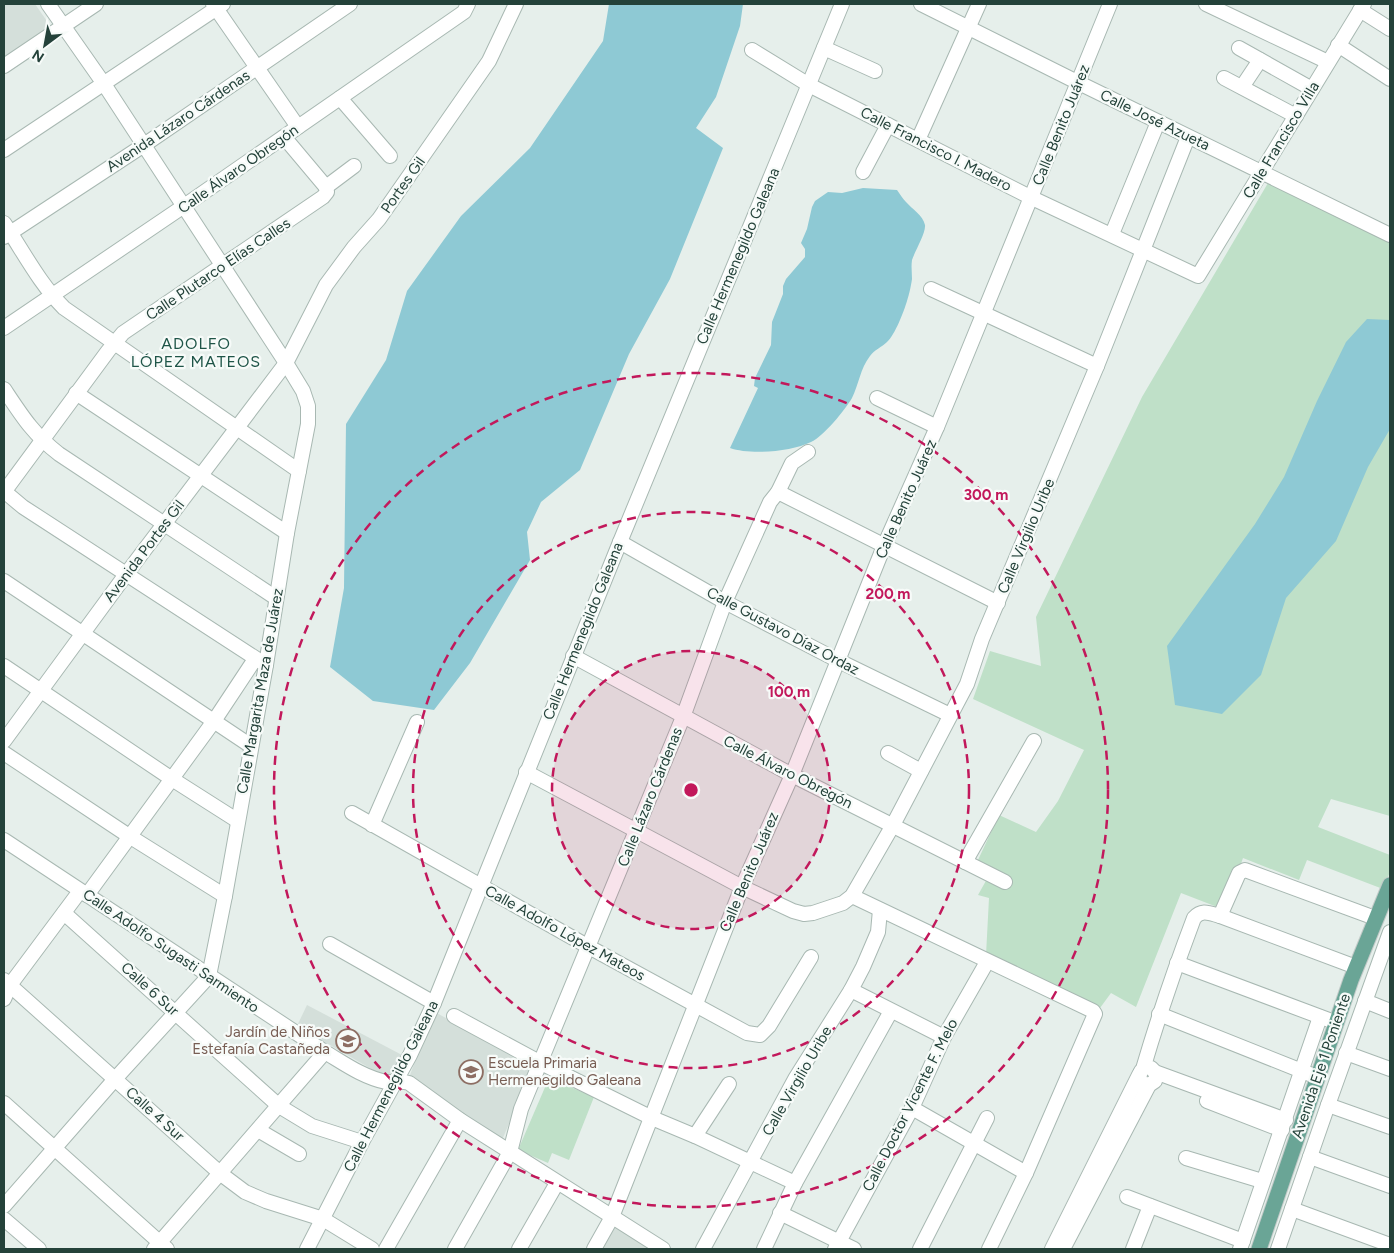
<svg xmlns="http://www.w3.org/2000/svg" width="1394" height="1253" font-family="Figtree,sans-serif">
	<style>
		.built { fill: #d4dfda }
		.green { fill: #bfe0c8 }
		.water { fill: #8ec9d4 }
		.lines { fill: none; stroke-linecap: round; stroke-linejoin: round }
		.minor-casing { stroke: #a8b8b2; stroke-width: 16 }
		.major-casing { stroke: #c2cac8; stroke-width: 17 }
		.minor { stroke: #fff; stroke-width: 14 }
		.major { stroke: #6aa596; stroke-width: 15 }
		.ring { fill: none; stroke: #c2185b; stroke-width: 2.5; stroke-dasharray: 9 6 }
		.labels { text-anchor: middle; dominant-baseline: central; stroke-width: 4.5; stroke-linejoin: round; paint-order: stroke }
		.street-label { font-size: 15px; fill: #24423a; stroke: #f7fbf9 }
		.education-label { font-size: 15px; fill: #785e54; stroke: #f7fbf9; text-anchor: end }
		.neighbourhood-label { font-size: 16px; letter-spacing: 1px; fill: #1f5548; stroke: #f7fbf9 }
		.centre { fill: #c2185b; stroke: #f7fbf9; stroke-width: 2.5 }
		.ring-label { font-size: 15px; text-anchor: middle; font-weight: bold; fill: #c2185b; stroke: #f7fbf9; stroke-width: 4.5; stroke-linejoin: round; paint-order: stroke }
	</style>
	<rect width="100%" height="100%" fill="#e6efeb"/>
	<g class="built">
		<path d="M4 4H35L51 27 4 58Z"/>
		<path d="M307 1005 402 1055 387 1078 297 1026Z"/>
		<path d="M433 1011 534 1066 502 1140 409 1078Z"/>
		<path d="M615 1224 647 1245 645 1249H600Z"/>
	</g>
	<g class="green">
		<path d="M1268 183 1390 243V816L1331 799 1318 827 1390 855V872L1383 889 1307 860 1299 880 1243 858 1225 910 1181 893 1136 1007 1111 993 1100 1008 986 955 989 898 978 895 992 870 978 860 999 815 1036 832 1058 801 1084 750 973 699 990 651 1041 666 1036 617 1142 397Z"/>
		<path d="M549 1078 594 1097 569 1160 552 1153 548 1163 518 1150Z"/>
	</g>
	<g class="water">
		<path d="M609 4H743L740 26 716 97 696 128 723 148 670 279 629 354 580 470 541 502 527 532 530 560 470 663 434 710 373 701 330 667 344 588 346 424 386 360 407 291 461 216 530 148 603 41Z"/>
		<path d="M863 188 897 190C900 194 903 199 906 202 912 209 923 215 925 225 926 233 915 251 912 260 911 267 912 273 912 279 911 286 909 295 907 301 904 311 895 335 887 342 882 347 874 350 870 356 860 369 859 384 852 398 845 410 824 436 811 442 791 452 750 455 730 448L758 388 754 386 755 378 771 345 772 322 783 294V286L786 279 805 257V249L801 243 807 229 812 207 815 201 828 192 842 193Z"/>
		<path d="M1367 319 1390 320V429L1368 467 1336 541 1286 598 1261 675 1222 714 1175 705 1167 646 1255 524 1284 477 1317 401 1346 342Z"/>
	</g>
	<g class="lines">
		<g class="minor-casing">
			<g id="minor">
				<path d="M213 4 298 127"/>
				<path d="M921 4 1077 82 1390 235"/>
				<path d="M1206 4 1328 62"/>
				<path d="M1360 10 1390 29"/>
				<path d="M1338 45 1390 79"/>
				<path d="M824 48 875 71"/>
				<path d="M1239 48 1312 89"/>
				<path d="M752 50 809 85 1032 198 1198 276 1364 4"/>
				<path d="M4 66 96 4"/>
				<path d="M1224 78 1296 116"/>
				<path d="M1242 87 1260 60"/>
				<path d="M340 98 390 156"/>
				<path d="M918 140 979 4"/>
				<path d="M4 150 223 4"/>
				<path d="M863 172 888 125"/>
				<path d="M326 187 354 166"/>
				<path d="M4 223C23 251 39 283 64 308L299 471"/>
				<path d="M1112 234 1158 122"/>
				<path d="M4 237 144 145 350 4"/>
				<path d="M931 289 1097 366"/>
				<path d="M4 328 184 206 464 12 468 4"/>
				<path d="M4 389C22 416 33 434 59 454L276 598"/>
				<path d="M76 393 287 533"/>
				<path d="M877 398 937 427"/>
				<path d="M4 491 23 507 266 665"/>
				<path d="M4 492 108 351 123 333 323 197 327 192 326 187 284 137"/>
				<path d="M778 492 998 603"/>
				<path d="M620 542 725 602 839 661 950 715"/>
				<path d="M4 581 251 746"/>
				<path d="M573 656 792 775 1005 882"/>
				<path d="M4 666 172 779 238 821"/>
				<path d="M4 741 127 573 286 363 326 285 354 247 379 219 489 61 516 4"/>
				<path d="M4 753 129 836 225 896"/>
				<path d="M888 753 921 771"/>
				<path d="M526 772 742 887 793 911 804 914 813 913 843 903 852 896 893 825 967 684 982 639 1097 366 1188 137"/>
				<path d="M352 813 589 947 747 1033 760 1035 769 1026 811 957"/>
				<path d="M372 825 417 722"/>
				<path d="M4 840 325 1052C345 1064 363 1077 386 1082 394 1083 401 1080 409 1083L460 1120 663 1249"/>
				<path d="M965 862 1034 741"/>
				<path d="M87 895 214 721 255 659"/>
				<path d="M852 896 1093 1011 1095 1014 1026 1173 989 1249"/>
				<path d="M64 913 279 1106 312 1126 362 1142"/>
				<path d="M1220 916 1239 873 1245 870 1375 918"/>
				<path d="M330 944 434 1003"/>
				<path d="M1177 963 1329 1020"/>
				<path d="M4 980 221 1174 245 1192 266 1201 323 1219 372 1249"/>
				<path d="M851 990 944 1037"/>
				<path d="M4 999 10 985 80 891"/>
				<path d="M1365 1001 1390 1011"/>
				<path d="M1159 1014 1317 1077"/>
				<path d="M454 1016 541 1063 652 1118 695 1136 795 1183"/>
				<path d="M1346 1053 1390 1069"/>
				<path d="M1151 1068 1155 1072 1286 1120"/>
				<path d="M1149 1085 1142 1083C1138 1078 1139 1073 1143 1069 1158 1018 1175 968 1194 918 1202 909 1209 913 1220 916L1356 967"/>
				<path d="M1207 1101 1282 1130"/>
				<path d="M4 1103 167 1249"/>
				<path d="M1328 1105 1390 1127"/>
				<path d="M912 1108 1026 1173"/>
				<path d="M258 1130 299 1154"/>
				<path d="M695 1136 729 1084"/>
				<path d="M1310 1157 1390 1186"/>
				<path d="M1186 1158 1262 1181"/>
				<path d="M1127 1197 1243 1241"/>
				<path d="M4 1206 115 1079 209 976 225 896 266 665 287 533 308 424V406L303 391 286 363 104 84 48 4"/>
				<path d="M1292 1209 1390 1245"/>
				<path d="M780 1213 854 1249"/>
				<path d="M4 1219 39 1249"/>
				<path d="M154 1249 325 1052"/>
				<path d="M307 1249 362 1142 410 1055 434 1003 620 542 842 4"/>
				<path d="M386 1249 460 1120"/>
				<path d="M455 1249 510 1152 521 1109 683 717 725 602 770 502 778 492 792 463 808 452"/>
				<path d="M519 1249 557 1183"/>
				<path d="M594 1249 612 1217 742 887 792 775 884 546 937 427 1110 4"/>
				<path d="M703 1249 795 1079 851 990 863 967 878 932 880 910"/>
				<path d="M764 1249 795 1183 891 1011"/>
				<path d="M835 1249 912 1108 944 1037 987 962"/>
				<path d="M920 1249 987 1118"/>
				<path d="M1052 1249 1139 1075"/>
				<path d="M1063 1249 1149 1085 1155 1081 1156 1076 1155 1072"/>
				<path d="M1133 1249 1150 1206"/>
				<path d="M1240 1249 1320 1017"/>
				<path d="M1278 1249 1328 1105 1390 932"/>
			</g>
		</g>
		<g class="major-casing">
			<path id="major" d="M1259 1249 1351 980 1390 885"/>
		</g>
		<use href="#minor" class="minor"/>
		<use href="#major" class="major"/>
	</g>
	<circle cx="691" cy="790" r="139" fill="#c2185b" fill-opacity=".12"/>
	<g class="ring">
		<circle cx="691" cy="790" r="139"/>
		<circle cx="691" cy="790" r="278"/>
		<circle cx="691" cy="790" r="417"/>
	</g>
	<defs>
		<g id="school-ring" transform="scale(1.25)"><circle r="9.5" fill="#f7fbf9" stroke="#8d6e63" stroke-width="1.5"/><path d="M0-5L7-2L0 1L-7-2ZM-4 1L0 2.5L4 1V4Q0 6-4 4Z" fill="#8d6e63"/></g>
	</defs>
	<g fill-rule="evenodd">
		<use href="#school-ring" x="348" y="1041"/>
		<use href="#school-ring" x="471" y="1072"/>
	</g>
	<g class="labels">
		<g class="street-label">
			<text transform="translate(1155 120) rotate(26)">Calle José Azueta</text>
			<text transform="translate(178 121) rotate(-34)">Avenida Lázaro Cárdenas</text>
			<text transform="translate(1061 125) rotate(-68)">Calle Benito Juárez</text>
			<text transform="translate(1281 140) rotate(-59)">Calle Francisco Villa</text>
			<text transform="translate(936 149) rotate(27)">Calle Francisco I. Madero</text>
			<text transform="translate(238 169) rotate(-35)">Calle Álvaro Obregón</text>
			<text transform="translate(403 185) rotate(-55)">Portes Gil</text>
			<text transform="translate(738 256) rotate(-67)">Calle Hermenegildo Galeana</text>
			<text transform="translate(218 269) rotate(-34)">Calle Plutarco Elías Calles</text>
			<text transform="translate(906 499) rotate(-66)">Calle Benito Juárez</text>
			<text transform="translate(1026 536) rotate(-67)">Calle Virgilio Uribe</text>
			<text transform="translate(144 551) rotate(-53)">Avenida Portes Gil</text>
			<text transform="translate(583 631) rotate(-68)">Calle Hermenegildo Galeana</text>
			<text transform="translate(783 631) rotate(28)">Calle Gustavo Díaz Ordaz</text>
			<text transform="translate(260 691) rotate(-80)">Calle Margarita Maza de Juárez</text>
			<text transform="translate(788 772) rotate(27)">Calle Álvaro Obregón</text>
			<text transform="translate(650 797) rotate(-68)">Calle Lázaro Cárdenas</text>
			<text transform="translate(749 872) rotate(-67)">Calle Benito Juárez</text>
			<text transform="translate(565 933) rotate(29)">Calle Adolfo López Mateos</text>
			<text transform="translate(171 951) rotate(34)">Calle Adolfo Sugasti Sarmiento</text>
			<text transform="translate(150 989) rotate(42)">Calle 6 Sur</text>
			<text transform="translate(1321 1066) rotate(-71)">Avenida Eje 1 Poniente</text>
			<text transform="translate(797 1081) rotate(-60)">Calle Virgilio Uribe</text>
			<text transform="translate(391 1086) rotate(-63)">Calle Hermenegildo Galeana</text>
			<text transform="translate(910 1105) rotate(-63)">Calle Doctor Vicente F. Melo</text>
			<text transform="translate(155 1114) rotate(42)">Calle 4 Sur</text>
		</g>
		<g class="education-label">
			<text x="330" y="1032">Jardín de Niños<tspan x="330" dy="17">Estefanía Castañeda</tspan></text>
			<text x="488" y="1063" text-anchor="start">Escuela Primaria<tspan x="488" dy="17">Hermenegildo Galeana</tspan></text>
		</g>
		<g class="neighbourhood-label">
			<text x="196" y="343">ADOLFO<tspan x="196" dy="18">LÓPEZ MATEOS</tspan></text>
		</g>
	</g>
	<circle cx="691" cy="790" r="8" class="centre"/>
	<g class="ring-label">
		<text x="986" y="500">300 m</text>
		<text x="888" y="599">200 m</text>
		<text x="789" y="697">100 m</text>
	</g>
	<rect width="1394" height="1253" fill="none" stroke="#24423a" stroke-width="10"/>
	<g transform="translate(45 45) rotate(212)" stroke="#f7fbf9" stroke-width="4" paint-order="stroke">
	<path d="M0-4L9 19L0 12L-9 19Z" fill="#24423a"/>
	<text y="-8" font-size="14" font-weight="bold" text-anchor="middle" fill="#24423a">N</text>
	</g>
</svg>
